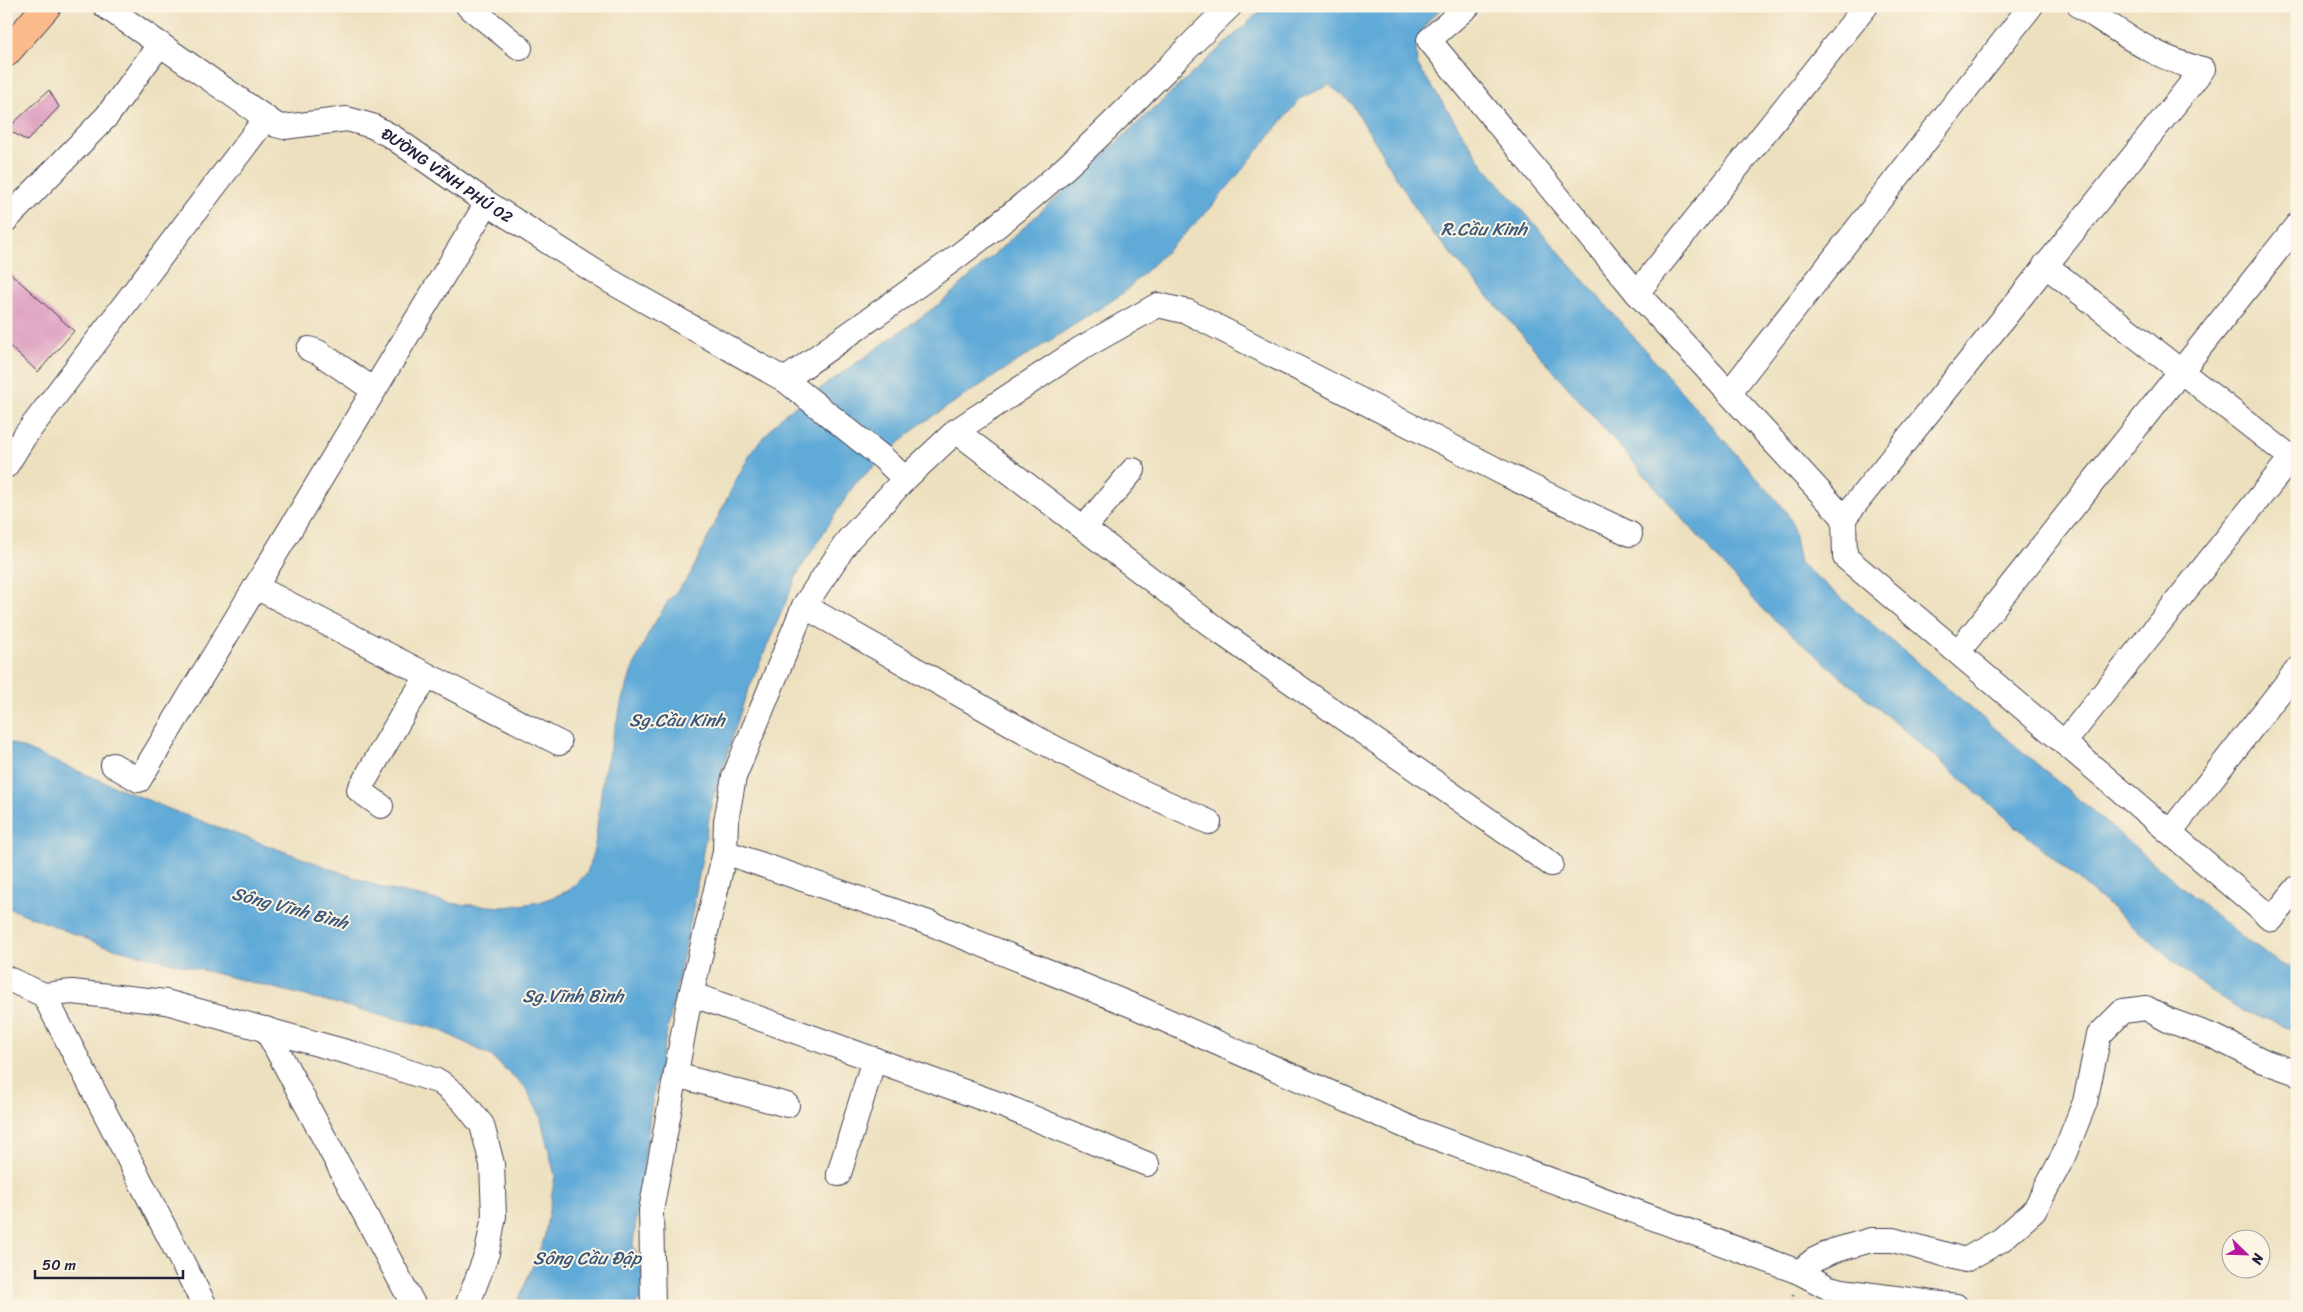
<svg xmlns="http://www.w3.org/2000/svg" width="2303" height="1312" font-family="Sriracha,sans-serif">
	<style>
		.water { fill: #60aad8; stroke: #41668a }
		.building { fill: #d892ba }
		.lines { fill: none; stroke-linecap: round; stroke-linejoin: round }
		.minor-casing { stroke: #403e4f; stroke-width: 26 }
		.highway-casing { stroke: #403e4f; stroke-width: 30 }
		.path { stroke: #403e4f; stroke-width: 3; stroke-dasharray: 1 4; stroke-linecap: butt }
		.minor { stroke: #fff; stroke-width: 24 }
		.highway { stroke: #fbbb8d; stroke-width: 28 }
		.labels { text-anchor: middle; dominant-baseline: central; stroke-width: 4; stroke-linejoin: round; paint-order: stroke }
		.street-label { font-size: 16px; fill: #22223b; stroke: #fcf5e5 }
		.water-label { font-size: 18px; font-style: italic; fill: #3b587a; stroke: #fcf5e5 }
	</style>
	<rect width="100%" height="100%" fill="#fcf5e5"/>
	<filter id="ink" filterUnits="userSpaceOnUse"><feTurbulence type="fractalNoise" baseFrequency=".02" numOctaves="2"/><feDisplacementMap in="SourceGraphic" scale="10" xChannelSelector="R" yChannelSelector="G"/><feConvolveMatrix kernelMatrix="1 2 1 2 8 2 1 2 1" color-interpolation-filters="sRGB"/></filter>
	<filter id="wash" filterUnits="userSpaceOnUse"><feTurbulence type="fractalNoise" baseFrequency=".0096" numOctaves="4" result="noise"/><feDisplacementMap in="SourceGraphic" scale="20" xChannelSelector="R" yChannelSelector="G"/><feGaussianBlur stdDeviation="1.12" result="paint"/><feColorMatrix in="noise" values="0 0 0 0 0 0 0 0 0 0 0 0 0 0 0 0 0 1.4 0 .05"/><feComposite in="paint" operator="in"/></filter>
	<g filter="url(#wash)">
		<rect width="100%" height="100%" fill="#ede0bf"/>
		<path class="water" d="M1266 6H1444L1429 20 1416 43 1417 64 1484 166 1785 510 1792 522 1800 563 2240 936 2281 964 2297 970V1030L2243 1011 2204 987 1762 609 1424 223 1351 102 1329 85 1300 99 1209 210 1122 294 919 425 854 485 799 571 745 698 712 801 691 920 652 1102 633 1245 643 1271 641 1299 635 1306H516L544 1239 555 1176 540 1115 525 1087 491 1056 438 1029 102 945 6 907V741L174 811 386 889 456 904 506 907 540 902 568 891 587 873 595 845 603 776 618 716 632 670 649 632 667 603 690 575 736 480 754 448 783 415 942 302Z"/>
		<g id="blocks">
			<g class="building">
				<path d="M49 90 59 107 27 141 7 129Z"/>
				<path d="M6 269 74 331 38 372 6 343Z"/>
			</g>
		</g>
	</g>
	<g filter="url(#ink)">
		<use href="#blocks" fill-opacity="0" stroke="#403e4f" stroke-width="1"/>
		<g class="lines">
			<g class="minor-casing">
				<g id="minor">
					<path id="s1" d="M105 6 276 125 284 127 347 119 372 126 391 136 487 203 610 281 785 380 883 458 905 479 849 539 804 606 734 777 726 821 725 852 688 1007 651 1211 653 1306"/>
					<path d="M468 6 520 48"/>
					<path d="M1468 6 1429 40 1637 293 1844 518 1845 557 2272 919 2297 888"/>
					<path d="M6 220 107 116 160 44"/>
					<path d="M2045 265 2297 462"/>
					<path d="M1637 293 1866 6"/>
					<path d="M309 349 318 352 374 390"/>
					<path d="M785 380C875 314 970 253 1054 178 1115 124 1171 63 1230 6"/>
					<path d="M1729 393 2031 6"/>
					<path d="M956 431 1219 631 1551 864"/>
					<path d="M6 466 24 437 266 118"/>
					<path d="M905 479 956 431 1080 349 1158 305 1188 312 1509 476 1630 534"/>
					<path d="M1844 518 2203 69C2158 61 2118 30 2080 6"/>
					<path d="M1084 528 1133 470"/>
					<path d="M256 587 559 743"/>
					<path d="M804 606 1045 743 1127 785 1209 822"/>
					<path d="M1958 652 2297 225"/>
					<path d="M2064 743 2291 458"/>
					<path d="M113 765 139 780 487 203"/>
					<path d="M381 806 359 790 407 707 428 676"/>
					<path d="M2170 832 2297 670"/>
					<path d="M725 852 929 923 1136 1007 1410 1128 1799 1272 1829 1288 1842 1291 1956 1306"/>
					<path d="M6 978 44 995 72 992 166 1002 354 1054 440 1082 462 1100 482 1125 492 1164 494 1216 487 1253 467 1306"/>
					<path d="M691 994 1004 1106 1147 1164"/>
					<path d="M44 995 205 1306"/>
					<path d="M266 1029 414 1306"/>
					<path d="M676 1075 787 1105"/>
					<path d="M839 1174 874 1059"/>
					<path d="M1799 1272 1814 1260 1833 1251 1871 1240H1893L1965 1260 2001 1240 2034 1211 2063 1157 2085 1102 2099 1035 2123 1011 2146 1008 2168 1020 2215 1037 2263 1061 2297 1073"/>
				</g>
			</g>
			<g class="highway-casing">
				<path id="highway" d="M6 53 47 6"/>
			</g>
			<g class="path">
				<path d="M674 1303 680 1305 706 1303"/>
				<path d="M1791 1306 1794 1292"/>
			</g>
			<use href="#minor" class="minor"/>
			<use href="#highway" class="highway"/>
		</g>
	</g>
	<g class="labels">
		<g class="street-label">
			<text stroke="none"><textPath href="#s1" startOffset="396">ĐƯỜNG VĨNH PHÚ 02</textPath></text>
		</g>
		<g class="water-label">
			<text x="1484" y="229">R.Cầu Kinh</text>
			<text x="677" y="720">Sg.Cầu Kinh</text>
			<text transform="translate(290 908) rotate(15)">Sông Vĩnh Bình</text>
			<text x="573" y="996">Sg.Vĩnh Bình</text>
			<text x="587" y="1258">Sông Cầu Đập</text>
		</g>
	</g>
	<rect width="2303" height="1312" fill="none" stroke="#fcf5e5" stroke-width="25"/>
	<g transform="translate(2246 1254) rotate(113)"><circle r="24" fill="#fcf5e5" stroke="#a5a1a1"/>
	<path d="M0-4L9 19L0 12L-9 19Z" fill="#b5179e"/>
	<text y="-8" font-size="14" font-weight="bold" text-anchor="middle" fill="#22223b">N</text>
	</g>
	<path d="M35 1270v8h148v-8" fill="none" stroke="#22223b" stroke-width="2.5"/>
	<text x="42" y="1270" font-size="15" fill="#22223b" stroke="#fcf5e5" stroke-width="4" paint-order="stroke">50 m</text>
</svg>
